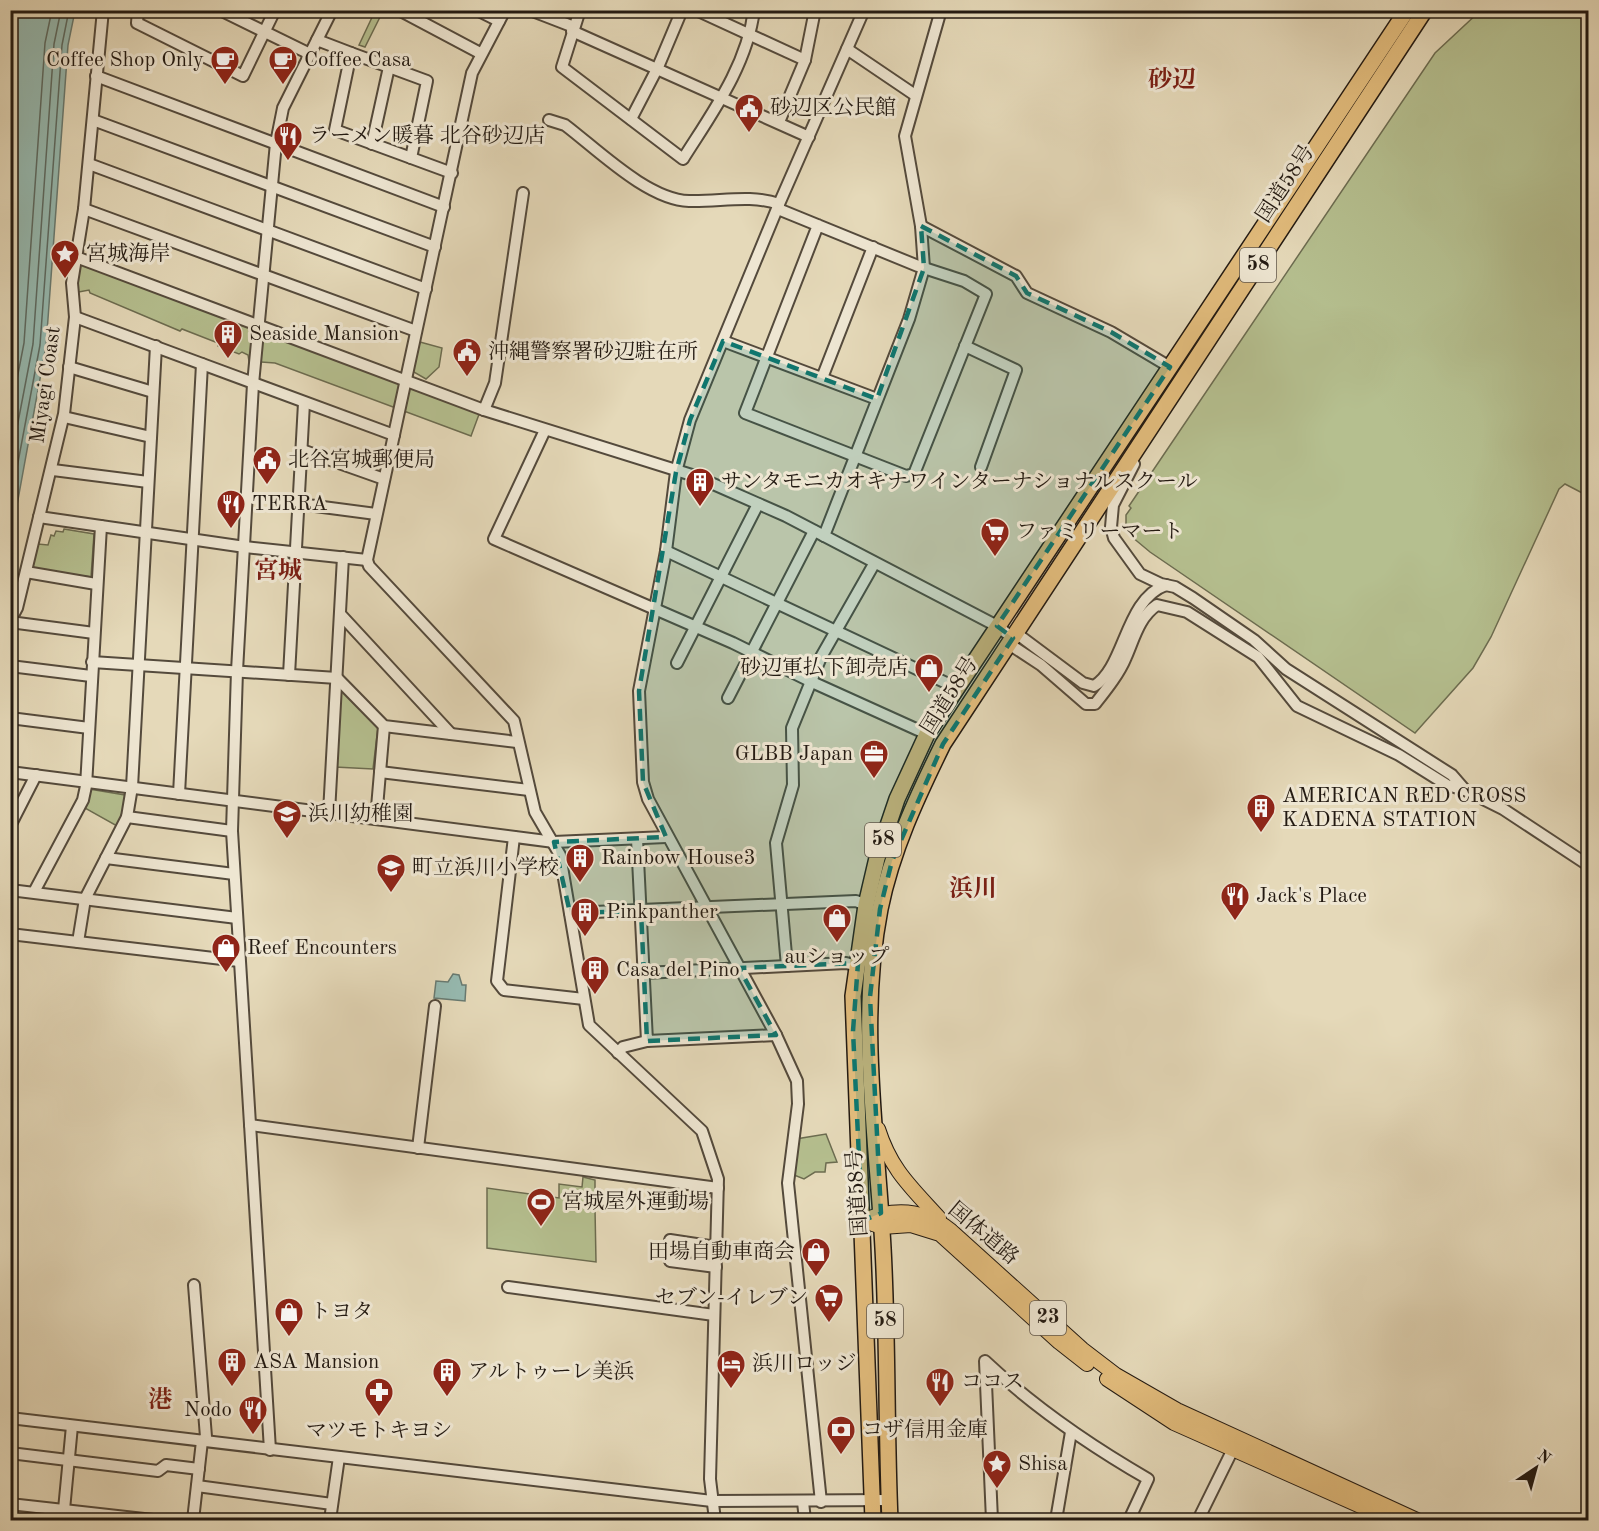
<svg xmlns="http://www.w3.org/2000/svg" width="1599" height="1531" font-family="'Old Standard TT','Noto Serif JP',serif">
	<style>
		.green { fill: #b5bf8f; stroke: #6c6c50; stroke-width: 1.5 }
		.water { fill: #96bab1; stroke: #687a71; stroke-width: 1.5 }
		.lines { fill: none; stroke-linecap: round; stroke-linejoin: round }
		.shore { stroke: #5c6a62; stroke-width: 1.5 }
		.minor-casing { stroke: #544a3c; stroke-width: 14 }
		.major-casing { stroke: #231a12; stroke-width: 16 }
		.highway-casing { stroke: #231a12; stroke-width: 18 }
		.minor { stroke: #eee6d2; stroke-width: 10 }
		.major { stroke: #e2bc7c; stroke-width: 14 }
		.highway { stroke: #e2bc7c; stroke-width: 15 }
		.marked { fill: #0f766e; fill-opacity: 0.2; stroke: #0f766e; stroke-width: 4.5; stroke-dasharray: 12 8; stroke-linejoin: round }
		.labels { text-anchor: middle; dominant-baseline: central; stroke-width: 6; stroke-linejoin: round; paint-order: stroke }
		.shield { fill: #eee6d2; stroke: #60574c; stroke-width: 1.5 }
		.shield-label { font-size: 20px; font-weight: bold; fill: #231a12 }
		.poi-label { font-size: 21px; fill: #231a12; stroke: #eee6d2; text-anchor: start }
		.street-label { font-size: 21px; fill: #231a12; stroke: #eee6d2 }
		.quarter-label { font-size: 24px; font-weight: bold; fill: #7a1f14; stroke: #eee6d2 }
	</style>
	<rect width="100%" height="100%" fill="#e5d9b9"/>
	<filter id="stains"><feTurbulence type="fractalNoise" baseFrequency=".00333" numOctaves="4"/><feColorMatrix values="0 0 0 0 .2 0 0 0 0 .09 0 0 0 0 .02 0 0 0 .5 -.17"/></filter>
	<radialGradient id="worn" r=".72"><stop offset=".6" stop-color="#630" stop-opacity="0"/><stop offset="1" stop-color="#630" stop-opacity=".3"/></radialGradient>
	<g class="green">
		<path d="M375 11H383L365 47 359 45Z"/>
		<path d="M539 11H575L570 23Z"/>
		<path d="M1480 11H1588V496L1565 484 1559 489 1491 637 1473 668 1415 733 1150 552 1126 532V515L1131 508 1129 506 1435 53Z"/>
		<path d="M76 257 481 409 471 436 275 363 249 361 248 355 242 352 239 354 218 346V343L182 329 180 331 90 293 89 290 73 293Z"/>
		<path d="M420 342 442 348 439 367 426 379 412 371Z"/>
		<path d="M64 529 94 534 91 577 32 569 38 544 48 545 51 535 54 536 56 531 63 532Z"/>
		<path d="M343 690 378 727 373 769 335 767 339 692Z"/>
		<path d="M89 789 125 795 124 812 117 826 83 807Z"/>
		<path d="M826 1134 837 1162 826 1163 825 1172H815L804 1179 794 1175 796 1139Z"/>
		<path d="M583 1177 595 1180V1208H584L595 1209 596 1262 487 1248V1188L559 1198V1184L582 1187Z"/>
	</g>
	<g class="water">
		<path d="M11 10 75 11 68 45 46 346 11 538Z"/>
		<path d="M453 974 459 975 462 985H466L465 1001 434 998 436 981 448 982Z"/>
	</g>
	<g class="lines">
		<g class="shore">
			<path d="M10 415 24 343 45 43 52 10"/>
			<path d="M10 464 33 344 54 44 61 10"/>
			<path d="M10 505 40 345 62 45 69 10"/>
		</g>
		<g class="minor-casing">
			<g id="minor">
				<path d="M138 10 137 23 243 76 275 10"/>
				<path d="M220 10 310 54"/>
				<path d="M399 10 480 53"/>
				<path d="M477 10 499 21"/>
				<path d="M505 10 472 73 367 560 369 566 514 721 535 812 560 855 589 1025 702 1131 718 1179 710 1479 715 1520"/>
				<path d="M530 10 574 27"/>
				<path d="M580 10 562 67 683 159C712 113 747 66 754 10"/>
				<path d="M696 10 805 60"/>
				<path d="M572 31 809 137"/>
				<path d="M317 40 351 53 335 130 452 173"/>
				<path d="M847 49 915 95"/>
				<path d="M351 53 427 81 411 158"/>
				<path d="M96 76 444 207"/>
				<path d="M631 119 658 67 682 10"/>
				<path d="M93 120 435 247"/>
				<path d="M549 120 565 125C598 150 648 200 689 201 720 202 750 194 779 204"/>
				<path d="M779 122 805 60 815 10"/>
				<path d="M372 144 389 67"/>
				<path d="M89 164 426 289"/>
				<path d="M84 209 416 331"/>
				<path d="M778 209 783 211 918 266 924 268 964 281 986 294 914 474 906 476 745 413 818 225"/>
				<path d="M921 226 1016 276 1027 293 1111 332 1170 367"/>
				<path d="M76 257 484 410 695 476 786 516 997 626 1013 638"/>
				<path d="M75 317 394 435"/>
				<path d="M723 341 877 399"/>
				<path d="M965 346 1016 370 981 467"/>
				<path d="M69 367 153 392"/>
				<path d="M822 378 873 247"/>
				<path d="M484 410 495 383 523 193"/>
				<path d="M64 417 151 437"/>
				<path d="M545 430 494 539 733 643 812 682 927 734"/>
				<path d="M302 450 384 479"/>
				<path d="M1134 464 1113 505 1111 527 1114 538 1140 574 1161 584 1175 587 1193 598 1254 640 1286 669 1452 775 1465 790"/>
				<path d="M53 470 148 482"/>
				<path d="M300 504 376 514"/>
				<path d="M39 517 245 547 367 560"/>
				<path d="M824 536 909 319 924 268 921 226 905 136 941 10"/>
				<path d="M666 551 957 688"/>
				<path d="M26 572 96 584"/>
				<path d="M340 614 451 734"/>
				<path d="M10 621 17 608 64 414 75 317 72 283 84 209 103 10"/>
				<path d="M10 622 94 633"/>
				<path d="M1016 633 1083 683 1094 686C1125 668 1125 599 1166 585"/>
				<path d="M1009 644 1041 665 1086 704H1095C1106 690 1119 674 1126 657 1134 639 1139 617 1157 605L1187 612 1258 657 1297 706 1399 755 1447 785 1465 790 1503 809 1588 865"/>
				<path d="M92 662 337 678 384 726 517 742"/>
				<path d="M677 663 758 504"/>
				<path d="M10 666 91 676"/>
				<path d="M289 675 304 403"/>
				<path d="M728 698 814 531"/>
				<path d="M10 718 89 728"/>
				<path d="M10 772 554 842 666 837"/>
				<path d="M380 772 529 790"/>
				<path d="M179 794 202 364"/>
				<path d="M329 813 343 557"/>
				<path d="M127 817 232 831"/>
				<path d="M376 819 384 726"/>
				<path d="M10 826 36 775"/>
				<path d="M514 837 497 981 504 990 584 999"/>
				<path d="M637 839 647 1041 776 1035"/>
				<path d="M106 858 234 874"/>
				<path d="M10 890 237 918"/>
				<path d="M34 892 83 800 86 786 101 526"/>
				<path d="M570 913 856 901 866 905"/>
				<path d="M10 934 239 961"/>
				<path d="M78 942 85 899 127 817 132 787 156 346"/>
				<path d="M787 966 776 843 793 785 792 728 821 657 874 564"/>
				<path d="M644 973 846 963 858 966"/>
				<path d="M618 1053 623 1047 647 1041"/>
				<path d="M250 1125 718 1188"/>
				<path d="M418 1148 435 1006"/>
				<path d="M670 1240 716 1247"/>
				<path d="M670 1261 716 1267"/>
				<path d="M508 1287 714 1315"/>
				<path d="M10 1418 712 1501 889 1500"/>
				<path d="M270 1450 232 831 237 671 253 384 276 143 283 108 332 10"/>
				<path d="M10 1453 158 1471 166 1465 199 1469"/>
				<path d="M197 1486 332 1504"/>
				<path d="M803 1502 805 1520"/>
				<path d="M821 1502 788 1183 798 1104 797 1081 776 1035 648 799 643 782 639 691 666 551 676 472 690 420 779 204 864 10"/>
				<path d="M10 1504 153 1520"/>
				<path d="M63 1520 72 1426"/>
				<path d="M193 1520 202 1441 206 1437 194 1285"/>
				<path d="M330 1520 339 1457"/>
				<path d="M992 1520 985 1361C1035 1408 1089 1445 1148 1479L1129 1520"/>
				<path d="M1056 1520 1071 1432"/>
				<path d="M1198 1520 1236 1443"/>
			</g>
		</g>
		<g class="major-casing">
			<g id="major">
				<path d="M878 1129C891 1170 911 1187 939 1218"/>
				<path d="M862 1221C893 1208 923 1209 950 1230L1082 1349 1116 1375 1177 1410 1417 1520"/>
				<path d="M873 1224 882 1227 911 1225 940 1234 1059 1342 1087 1364"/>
				<path d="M1107 1379 1174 1423 1392 1520"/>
			</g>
		</g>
		<g class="highway-casing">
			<g id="highway">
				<path d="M873 1520 853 996 866 905 877 858 897 799 927 734 957 688 1407 10"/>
				<path d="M890 1520C886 1430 888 1339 883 1248 877 1136 858 1021 880 909 892 850 917 797 943 744L1425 10"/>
			</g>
		</g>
		<use href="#minor" class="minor"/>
		<use href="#major" class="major"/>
		<use href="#highway" class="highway"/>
	</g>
	<path class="marked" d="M921 226 1016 276 1027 293 1111 332 1170 367 997 626 1013 638 943 744 892 861 880 909 870 997 881 1213 862 1221 853 1031 858 963 739 968 776 1035 647 1041 641 911 570 913 554 842 666 837 643 782 639 691 676 472 690 420 723 341 877 399 924 268Z"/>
	<defs>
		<g id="cafe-pin" transform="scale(1.5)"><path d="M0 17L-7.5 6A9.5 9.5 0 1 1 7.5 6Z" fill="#8f2418" stroke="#eee6d2"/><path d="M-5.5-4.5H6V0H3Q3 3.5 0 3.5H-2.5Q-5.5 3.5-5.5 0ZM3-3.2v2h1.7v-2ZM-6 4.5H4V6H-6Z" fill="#fff"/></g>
		<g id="civic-pin" transform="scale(1.5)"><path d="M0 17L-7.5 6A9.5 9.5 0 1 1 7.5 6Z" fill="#8f2418" stroke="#eee6d2"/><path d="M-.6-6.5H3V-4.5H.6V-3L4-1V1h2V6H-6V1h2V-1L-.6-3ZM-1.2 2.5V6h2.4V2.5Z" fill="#fff"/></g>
		<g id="restaurant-pin" transform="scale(1.5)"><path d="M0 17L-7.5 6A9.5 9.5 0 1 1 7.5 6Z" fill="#8f2418" stroke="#eee6d2"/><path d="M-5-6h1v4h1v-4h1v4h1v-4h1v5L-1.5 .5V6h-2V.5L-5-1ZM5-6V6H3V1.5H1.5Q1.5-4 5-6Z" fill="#fff"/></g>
		<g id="sight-pin" transform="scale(1.5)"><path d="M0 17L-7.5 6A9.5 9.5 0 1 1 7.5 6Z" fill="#8f2418" stroke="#eee6d2"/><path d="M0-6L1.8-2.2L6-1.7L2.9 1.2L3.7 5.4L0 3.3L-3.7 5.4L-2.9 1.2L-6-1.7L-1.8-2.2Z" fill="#fff"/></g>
		<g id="building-pin" transform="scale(1.5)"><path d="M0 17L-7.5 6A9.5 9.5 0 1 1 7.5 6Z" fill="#8f2418" stroke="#eee6d2"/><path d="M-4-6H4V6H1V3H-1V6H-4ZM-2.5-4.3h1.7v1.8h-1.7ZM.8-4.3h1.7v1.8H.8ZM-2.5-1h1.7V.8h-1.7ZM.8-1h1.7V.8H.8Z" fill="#fff"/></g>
		<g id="supermarket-pin" transform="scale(1.5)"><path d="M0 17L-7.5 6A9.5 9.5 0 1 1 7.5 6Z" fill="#8f2418" stroke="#eee6d2"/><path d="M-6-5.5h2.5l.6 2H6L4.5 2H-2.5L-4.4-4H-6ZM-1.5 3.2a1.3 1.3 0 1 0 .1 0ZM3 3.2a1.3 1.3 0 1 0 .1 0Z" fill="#fff"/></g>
		<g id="shop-pin" transform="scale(1.5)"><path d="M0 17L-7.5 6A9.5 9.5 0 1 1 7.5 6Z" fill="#8f2418" stroke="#eee6d2"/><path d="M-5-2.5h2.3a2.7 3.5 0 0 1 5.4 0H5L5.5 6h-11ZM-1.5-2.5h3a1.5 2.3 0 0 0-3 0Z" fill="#fff"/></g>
		<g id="office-pin" transform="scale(1.5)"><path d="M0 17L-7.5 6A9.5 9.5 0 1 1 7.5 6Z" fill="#8f2418" stroke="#eee6d2"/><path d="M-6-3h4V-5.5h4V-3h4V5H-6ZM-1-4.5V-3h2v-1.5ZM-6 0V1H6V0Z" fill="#fff"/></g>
		<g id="school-pin" transform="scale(1.5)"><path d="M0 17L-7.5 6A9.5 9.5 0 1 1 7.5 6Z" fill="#8f2418" stroke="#eee6d2"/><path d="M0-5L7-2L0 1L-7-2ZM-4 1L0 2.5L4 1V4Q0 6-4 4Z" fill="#fff"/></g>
		<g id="stadium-pin" transform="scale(1.5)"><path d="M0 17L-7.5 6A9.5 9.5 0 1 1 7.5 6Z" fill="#8f2418" stroke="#eee6d2"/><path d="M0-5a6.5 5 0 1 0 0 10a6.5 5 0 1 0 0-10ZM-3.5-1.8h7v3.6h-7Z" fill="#fff"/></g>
		<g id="hotel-pin" transform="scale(1.5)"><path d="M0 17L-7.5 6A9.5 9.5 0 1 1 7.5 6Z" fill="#8f2418" stroke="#eee6d2"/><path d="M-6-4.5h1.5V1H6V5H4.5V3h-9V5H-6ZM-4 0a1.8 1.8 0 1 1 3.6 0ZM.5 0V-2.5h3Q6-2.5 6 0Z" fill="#fff"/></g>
		<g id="pharmacy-pin" transform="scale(1.5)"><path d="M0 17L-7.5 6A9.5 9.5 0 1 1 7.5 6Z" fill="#8f2418" stroke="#eee6d2"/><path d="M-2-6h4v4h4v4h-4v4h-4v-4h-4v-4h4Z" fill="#fff"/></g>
		<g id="bank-pin" transform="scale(1.5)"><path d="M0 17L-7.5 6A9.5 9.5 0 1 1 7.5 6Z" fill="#8f2418" stroke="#eee6d2"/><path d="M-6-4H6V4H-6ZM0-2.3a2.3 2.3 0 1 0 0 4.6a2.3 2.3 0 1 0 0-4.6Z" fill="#fff"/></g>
	</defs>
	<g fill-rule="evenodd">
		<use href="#cafe-pin" x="225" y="60"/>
		<use href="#cafe-pin" x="283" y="60"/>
		<use href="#civic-pin" x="749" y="108"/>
		<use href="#restaurant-pin" x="288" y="136"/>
		<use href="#sight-pin" x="65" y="254"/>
		<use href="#building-pin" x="228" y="334"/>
		<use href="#civic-pin" x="467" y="352"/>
		<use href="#civic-pin" x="267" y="460"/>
		<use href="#building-pin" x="700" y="482"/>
		<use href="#restaurant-pin" x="231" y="504"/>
		<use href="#supermarket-pin" x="995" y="532"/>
		<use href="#shop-pin" x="929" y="668"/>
		<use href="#office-pin" x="874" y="754"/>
		<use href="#building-pin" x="1261" y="808"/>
		<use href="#school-pin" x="287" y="814"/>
		<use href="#building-pin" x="580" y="858"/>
		<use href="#school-pin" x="391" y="868"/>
		<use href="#restaurant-pin" x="1235" y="896"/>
		<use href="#building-pin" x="585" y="912"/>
		<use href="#shop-pin" x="837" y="918"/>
		<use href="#shop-pin" x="226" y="948"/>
		<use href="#building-pin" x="595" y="970"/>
		<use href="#stadium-pin" x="541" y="1202"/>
		<use href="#shop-pin" x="816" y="1252"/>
		<use href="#supermarket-pin" x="829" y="1298"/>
		<use href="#shop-pin" x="289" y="1312"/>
		<use href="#building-pin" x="232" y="1362"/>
		<use href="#hotel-pin" x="731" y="1364"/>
		<use href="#building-pin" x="447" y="1372"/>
		<use href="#restaurant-pin" x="940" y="1382"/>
		<use href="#pharmacy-pin" x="379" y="1392"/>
		<use href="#restaurant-pin" x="253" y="1410"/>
		<use href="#bank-pin" x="841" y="1430"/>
		<use href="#sight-pin" x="997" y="1464"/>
	</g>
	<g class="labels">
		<g class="shield">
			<rect x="1240" y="248" width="36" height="34" rx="4.5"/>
			<rect x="865" y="823" width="36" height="34" rx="4.5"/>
			<rect x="1030" y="1301" width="36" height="34" rx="4.5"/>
			<rect x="867" y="1304" width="36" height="34" rx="4.5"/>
		</g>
		<g class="shield-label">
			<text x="1258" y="265">58</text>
			<text x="883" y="840">58</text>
			<text x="1048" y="1318">23</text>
			<text x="885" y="1321">58</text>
		</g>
		<g class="poi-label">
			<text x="204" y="60" text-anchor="end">Coffee Shop Only</text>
			<text x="304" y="60">Coffee Casa</text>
			<text x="770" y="108">砂辺区公民館</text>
			<text x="309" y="136">ラーメン暖暮 北谷砂辺店</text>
			<text x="86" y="254">宮城海岸</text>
			<text x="249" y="334">Seaside Mansion</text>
			<text x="488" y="352">沖縄警察署砂辺駐在所</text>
			<text x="288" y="460">北谷宮城郵便局</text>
			<text x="721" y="482">サンタモニカオキナワインターナショナルスクール</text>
			<text x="252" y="504">TERRA</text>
			<text x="1016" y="532">ファミリーマート</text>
			<text x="908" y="668" text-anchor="end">砂辺軍払下卸売店</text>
			<text x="853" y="754" text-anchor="end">GLBB Japan</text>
			<text x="1282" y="796">AMERICAN RED CROSS<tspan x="1282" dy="24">KADENA STATION</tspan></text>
			<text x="308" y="814">浜川幼稚園</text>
			<text x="601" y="858">Rainbow House3</text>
			<text x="412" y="868">町立浜川小学校</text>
			<text x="1256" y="896">Jack's Place</text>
			<text x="606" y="912">Pinkpanther</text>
			<text x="247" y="948">Reef Encounters</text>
			<text x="837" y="957" text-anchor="middle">auショップ</text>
			<text x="616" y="970">Casa del Pino</text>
			<text x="562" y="1202">宮城屋外運動場</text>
			<text x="795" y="1252" text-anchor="end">田場自動車商会</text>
			<text x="808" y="1298" text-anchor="end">セブン-イレブン</text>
			<text x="310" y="1312">トヨタ</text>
			<text x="253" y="1362">ASA Mansion</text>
			<text x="752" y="1364">浜川ロッジ</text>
			<text x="468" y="1372">アルトゥーレ美浜</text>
			<text x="961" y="1382">ココス</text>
			<text x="232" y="1410" text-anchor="end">Nodo</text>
			<text x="862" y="1430">コザ信用金庫</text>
			<text x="379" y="1431" text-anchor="middle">マツモトキヨシ</text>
			<text x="1018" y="1464">Shisa</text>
		</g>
		<g class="street-label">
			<text transform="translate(1286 184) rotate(-57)">国道58号</text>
			<text transform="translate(46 385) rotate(-82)">Miyagi Coast</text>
			<text transform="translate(950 696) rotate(-58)">国道58号</text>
			<text transform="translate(858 1193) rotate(-94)">国道58号</text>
			<text transform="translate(983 1234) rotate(40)">国体道路</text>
		</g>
		<g class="quarter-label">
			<text x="1172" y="81">砂辺</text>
			<text x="278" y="572">宮城</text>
			<text x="973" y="890">浜川</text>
			<text x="160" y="1401">港</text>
		</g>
	</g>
	<rect width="1599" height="1531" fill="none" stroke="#e5d9b9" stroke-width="36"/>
	<rect x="12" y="12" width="1575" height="1507" fill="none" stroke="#231a12" stroke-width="3"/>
	<rect x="18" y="18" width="1563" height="1495" fill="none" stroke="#231a12" stroke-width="1.5"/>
	<g transform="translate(1536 1468) rotate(36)" stroke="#eee6d2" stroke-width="4.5" paint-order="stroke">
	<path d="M0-4.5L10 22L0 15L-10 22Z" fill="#231a12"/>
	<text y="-9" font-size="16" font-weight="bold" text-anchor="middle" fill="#231a12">N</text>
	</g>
	<rect width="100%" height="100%" filter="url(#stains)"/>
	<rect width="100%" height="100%" fill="url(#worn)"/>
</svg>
